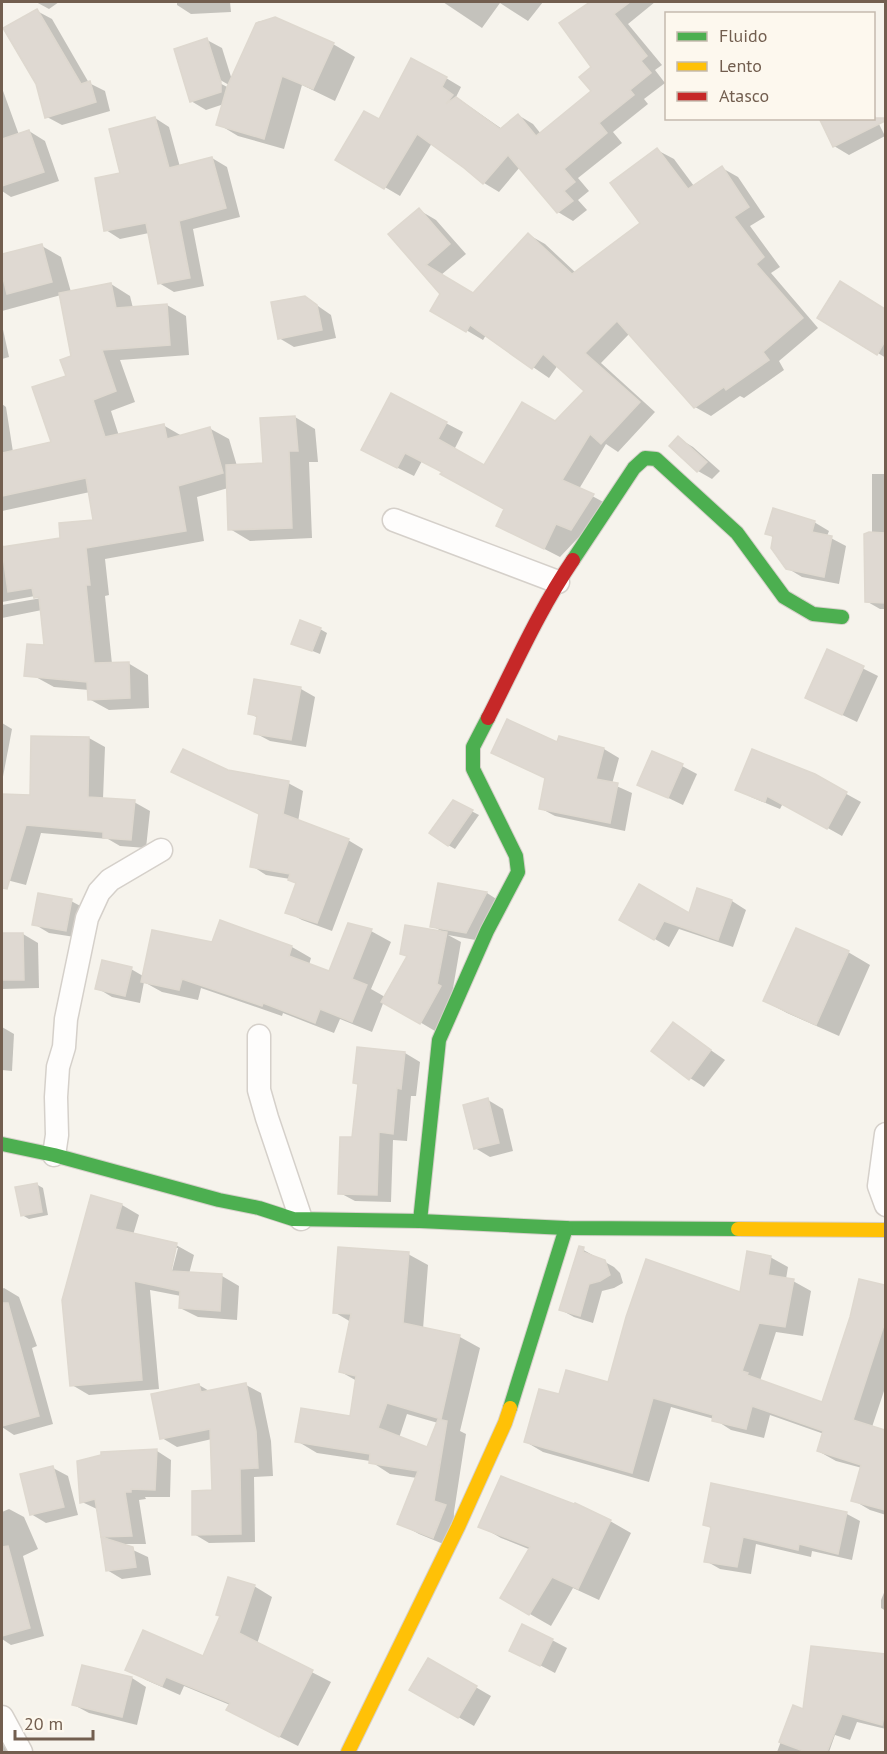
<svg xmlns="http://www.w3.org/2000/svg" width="887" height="1754" font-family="'PT Sans',sans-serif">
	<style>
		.shadow { fill: #0003; fill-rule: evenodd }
		.building { fill: #dfd9d2; stroke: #ded8cf; stroke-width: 1.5 }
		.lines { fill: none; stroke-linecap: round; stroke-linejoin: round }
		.street-casing { stroke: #d5d0ca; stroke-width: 25 }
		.fast-casing { stroke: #d6d0ca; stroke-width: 16 }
		.slow-casing { stroke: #d6d0ca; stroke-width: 16 }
		.jam-casing { stroke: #d6d0ca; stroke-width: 16 }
		.street { stroke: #fefdfc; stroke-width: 22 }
		.fast { stroke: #4caf50; stroke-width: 14 }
		.slow { stroke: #ffc107; stroke-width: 14 }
		.jam { stroke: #c62828; stroke-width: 14 }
	</style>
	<rect width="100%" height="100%" fill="#f6f3ec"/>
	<g class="shadow">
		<path d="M36 2H59L49 9Z"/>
		<path d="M177 2H230L231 12 191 14 177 5Z"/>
		<path d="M443 2H543L528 21 500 3 482 28Z"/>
		<path d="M592 2H655L628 24 662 65 655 70 665 83 644 99 648 104 613 132 622 143 578 178 589 191 578 200 587 210 573 221 558 212 520 167 499 192 484 183 432 143 400 196 337 159 380 121 446 78 461 87 456 97 502 129 518 115 533 124 541 134 593 91V67L561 23Z"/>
		<path d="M37 11 52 19 89 83 105 91 110 111 62 125 47 117Z"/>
		<path d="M275 18 333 44 355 57 335 101 302 85 284 149 238 136 218 124 224 104 206 110 191 101 207 40 222 48 232 80 257 22ZM215 77 229 85V88L214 80Z"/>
		<path d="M2 88 19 135 29 131 45 141 59 181 11 197 2 191Z"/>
		<path d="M874 114 885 136 849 155 834 146 874 118Z"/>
		<path d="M155 118 169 127 180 167 212 158 227 167 240 217 193 229 204 286 174 292 159 283 149 233 120 239 106 230 122 174Z"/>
		<path d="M657 150 674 159 694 186 722 168 738 177 765 217 750 226 780 267 771 273 818 328 779 361 784 370 744 398 740 396 711 416 695 407 630 333 601 363 655 412 618 452 606 444 579 489 609 505 560 557 498 525 506 509 443 472 422 461 414 476 380 459 392 395 463 432 454 450 485 467 555 423 586 390 558 365 549 378 486 335 483 340 432 310 442 293 391 235 419 210 436 220 466 254 441 275 474 295 529 235 545 244 576 273 642 223Z"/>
		<path d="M42 246 61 257 71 292 111 284 130 296 133 308 167 305 186 316 189 355 120 360 135 402 111 411 119 436 163 425 182 436 209 428 229 439 237 466 265 465 295 417 315 429 318 462H309L312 538 250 541 230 529 228 488 197 497 204 541 105 559 109 595 105 596 112 664 128 663 148 675 149 708 109 710 89 699V690L54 687 34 676 46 647 42 610 2 618V605L47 597 46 594 2 602V542L4 548 62 539 95 521 90 492 2 511V404L6 407 13 452 53 443 73 357 61 295 2 311V256Z"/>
		<path d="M855 292 886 311V358L819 317Z"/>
		<path d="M305 297 331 315 336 338 294 347 279 338Z"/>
		<path d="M2 325 9 357 2 359Z"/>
		<path d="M678 438 693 447 720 471 712 479 698 471Z"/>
		<path d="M872 474H886V609H880L866 601 872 535Z"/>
		<path d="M814 522 829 531 827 536 846 546 839 584 802 577 787 568 774 538 767 533Z"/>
		<path d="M320 629 327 633 320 654 293 643Z"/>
		<path d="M828 651 878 676 857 722 807 698Z"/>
		<path d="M301 689 315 697 306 747 270 741 255 733 258 718 249 713Z"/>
		<path d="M2 723 12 729 2 782Z"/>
		<path d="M89 738 105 747 103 799 134 802 150 811 146 848 120 846 108 839 41 833 26 885 3 879 2 883V795L31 797Z"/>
		<path d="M560 738 604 749 619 758 612 784 632 793 625 831 555 816 540 808 547 779 508 760 558 744Z"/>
		<path d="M682 766 697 774 683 805 639 784Z"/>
		<path d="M814 776 861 802 842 836 783 803 780 809 751 797 737 789Z"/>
		<path d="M288 783 303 791 298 822 348 840 363 849 332 931 302 920 287 912 297 883 290 879 266 875 252 866 261 814Z"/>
		<path d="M454 802 479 815 455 849 448 845Z"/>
		<path d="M440 885 487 893 501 902 481 941 448 935 461 942 452 994 435 1031 384 1001 372 1032 340 1019 334 1033 283 1013 282 1016 201 988 198 1000 162 992 144 982 140 1003 112 997 97 988 131 969 143 976 213 944 220 922 292 947 311 958 309 965 330 973 349 925 371 931 391 942 371 989 385 997 445 933 432 926Z"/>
		<path d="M698 890 732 901 746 910 733 947 679 929 669 947 621 920 690 915Z"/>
		<path d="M71 901 86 909 81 938 49 933 34 924Z"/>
		<path d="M23 934 38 943 39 988 2 989V935Z"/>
		<path d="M848 952 870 965 839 1036 787 1013 765 1001Z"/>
		<path d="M673 1024 725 1060 704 1087 690 1078Z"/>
		<path d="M2 1027 14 1034 12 1071 2 1070Z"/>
		<path d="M359 1048 405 1053 420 1062 416 1096H411L407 1141 393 1140 391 1202 355 1201 340 1193 354 1139 359 1085 355 1083Z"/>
		<path d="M488 1100 503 1109 513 1151 490 1157 475 1148Z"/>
		<path d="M36 1184 43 1188 48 1215 29 1219 22 1215Z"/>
		<path d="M92 1197 122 1205 139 1215 133 1235 176 1245 194 1255 189 1274 222 1276 239 1286 237 1320 198 1317 180 1308 181 1296 150 1290 159 1389 89 1395 72 1385ZM174 1248H178L170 1279 168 1278Z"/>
		<path d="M580 1248 614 1267 620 1273 623 1283 614 1288 602 1291 593 1323 574 1317 561 1310Z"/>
		<path d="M408 1254 428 1265 423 1329 460 1337 480 1348 460 1431 466 1434 454 1512 453 1548 419 1534 399 1523 417 1478 390 1474 370 1461 317 1453 297 1441 351 1417 357 1381 341 1372 351 1322 334 1312ZM407 1414 438 1423 428 1449 399 1438Z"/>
		<path d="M770 1257 788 1267 786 1279 793 1281 811 1291 803 1336 776 1332 760 1381 823 1404 852 1317 860 1281 886 1287V1385L872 1427 886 1431V1515L870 1510 853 1500 862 1468 836 1461 818 1451 824 1434 770 1415 764 1438 731 1430 714 1419 671 1407 649 1482 543 1452 526 1442 560 1396 609 1383 741 1294Z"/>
		<path d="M4 1288 19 1297 37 1346 32 1348 53 1424 14 1435 2 1427V1289Z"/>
		<path d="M199 1385 211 1392 246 1385 261 1393 271 1441 273 1476 254 1477 255 1542 209 1543 194 1534 214 1492 212 1439 177 1447 162 1438Z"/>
		<path d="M157 1451 171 1460 170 1497H145L146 1499 139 1500 146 1544H120L148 1557 151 1575 122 1579 107 1570 110 1540 102 1536 99 1510 82 1502Z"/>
		<path d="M53 1468 68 1476 78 1515 46 1523 31 1514Z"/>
		<path d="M712 1485 847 1514 860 1521 852 1560 812 1551 811 1557 756 1544 751 1574 720 1569 706 1561 712 1529 705 1524Z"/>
		<path d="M9 1509 24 1517 38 1549 23 1556 44 1636 11 1645 2 1639V1512Z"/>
		<path d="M610 1521 631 1533 599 1600 573 1588 551 1626 502 1598 531 1550 501 1538 480 1526Z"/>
		<path d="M254 1586 272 1597 257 1644 331 1682 298 1746 246 1720 230 1705 184 1686 180 1695 146 1680 127 1669 204 1658Z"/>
		<path d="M886 1588V1611L881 1608V1600Z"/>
		<path d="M552 1640 567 1648 555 1673 511 1650Z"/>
		<path d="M812 1648 886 1656V1729L857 1722 850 1740 835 1735 829 1752H777L794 1707 804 1712Z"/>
		<path d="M429 1660 491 1696 474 1726 411 1690Z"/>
		<path d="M132 1678 146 1687 137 1725 89 1713 74 1705Z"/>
		<path d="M2 1734 8 1752H2Z"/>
	</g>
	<g class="building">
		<path d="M590 2H630L614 14 647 56 641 61 651 73 630 90 634 95 599 123 607 133 564 169 575 182 564 191 573 201 557 213 508 155 483 184 464 168 417 134 384 189 335 160 364 111 379 119 411 58 447 77 442 87 453 95 446 104 456 97 500 129 518 114 536 136 591 91 579 77 591 67 559 23Z"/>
		<path d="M37 9 81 84 90 81 96 102 45 118 36 84 3 28Z"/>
		<path d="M275 17 334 43 313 89 282 76 264 139 216 125 227 87 256 23Z"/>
		<path d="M207 38 221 82V92L190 102 174 49Z"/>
		<path d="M155 117 169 168 212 157 226 208 179 221 190 278 158 284 146 223 104 231 95 178 120 173 109 129Z"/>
		<path d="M819 118H885V121L833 147Z"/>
		<path d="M29 130 44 172 2 186V139Z"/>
		<path d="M657 148 688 189 722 166 749 207 734 217 764 257 756 264 803 318 763 352 769 360 726 390 724 387 694 408 617 321 585 353 640 402 601 444 590 434 562 480 594 494 571 530 556 524 544 549 496 526 504 509 440 474 442 472 405 453 397 468 361 450 391 393 447 422 438 439 484 465 522 402 555 421 584 391 543 354 532 369 470 325 466 332 430 311 440 294 388 234 419 208 450 244 426 265 473 293 528 233 572 274 640 223 610 183Z"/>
		<path d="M42 244 52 282 7 294 2 274V254Z"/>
		<path d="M840 281 885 309V341L877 355 817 318Z"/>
		<path d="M111 283 116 308 167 304 170 345 102 350 116 391 93 400 105 437 164 424 167 439 210 427 223 473 178 486 186 531 86 548 90 585H86L94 663 129 662 130 698 88 700 87 682 24 676 27 644 44 645 39 597 34 598 32 588 8 592 2 549V547L60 538 59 523 93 520 86 478 2 496V453L51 442 32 387 66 376 60 360 71 356 59 293Z"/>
		<path d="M305 296 317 305 322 330 278 339 271 302Z"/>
		<path d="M295 416 298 451H289L292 528 228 530 226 465 263 463 260 418Z"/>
		<path d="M678 436 707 462 697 472 669 446Z"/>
		<path d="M773 508 815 521 812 532 832 536 824 577 786 569 771 548 773 536 765 534Z"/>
		<path d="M869 532 885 533V603L865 602 864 534Z"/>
		<path d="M300 620 321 628 312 651 291 644Z"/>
		<path d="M827 649 864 666 842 715 805 698Z"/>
		<path d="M254 679 301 687 291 740 254 734 257 716 248 714Z"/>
		<path d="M507 719 557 742 559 736 604 748 596 779 618 783 610 823 539 809 545 778 491 753Z"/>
		<path d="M31 736 89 737 88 797 135 800 131 840 103 838V832L26 825 7 889 2 888 3 794 30 795Z"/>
		<path d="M183 749 228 770 289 781 283 814 349 839 317 923 285 913 296 883 288 880 290 874 250 867 259 814 171 772Z"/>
		<path d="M752 749 815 774 847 792 827 829 767 796 765 802 735 790Z"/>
		<path d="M652 751 683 764 668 798 637 785Z"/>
		<path d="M453 800 473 810 448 846 429 833Z"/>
		<path d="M438 883 487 892 466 933 430 927Z"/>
		<path d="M639 884 689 913 697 888 732 900 718 940 664 921 654 940 619 920Z"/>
		<path d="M38 893 72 899 66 931 32 925Z"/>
		<path d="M220 920 292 946 289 956 329 971 348 923 372 929 352 979 367 985 352 1022 320 1009 315 1023 263 1003 262 1006 182 979 179 990 141 982 152 930 212 942Z"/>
		<path d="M405 925 447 932 437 984 441 986 420 1024 381 1002 407 956 400 954Z"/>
		<path d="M796 928 849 951 816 1025 763 1001Z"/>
		<path d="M2 933H23L24 980H2Z"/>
		<path d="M102 960 132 967 125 996 95 989Z"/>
		<path d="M673 1022 711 1050 689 1080 651 1051Z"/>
		<path d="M357 1047 405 1052 401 1089 397 1088 393 1134 379 1132 377 1195 338 1194 340 1137H352L358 1084 353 1083Z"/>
		<path d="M488 1098 499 1143 474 1149 463 1105Z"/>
		<path d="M37 1183 42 1212 21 1216 15 1187Z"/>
		<path d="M91 1195 122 1204 115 1229 177 1243 171 1271 222 1274 220 1311 179 1308 180 1291 134 1281 142 1380 70 1386 62 1300Z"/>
		<path d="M579 1246 584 1247 583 1252 605 1260 610 1275 600 1281 589 1284 580 1316 559 1310Z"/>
		<path d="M338 1247 409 1252 403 1323 460 1335 441 1419 387 1403 378 1428 427 1447 438 1419 447 1421 434 1501 446 1505 433 1538 397 1524 418 1471 369 1463 370 1454 295 1442 301 1408 350 1416 356 1376 339 1372 351 1314 333 1313Z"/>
		<path d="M747 1251 771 1256 768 1275 794 1279 785 1327 759 1323 742 1371 748 1373 747 1375 822 1402 850 1317 859 1279 885 1285V1322L853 1420 885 1430V1510L851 1501 861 1465 817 1451 823 1431 752 1406 746 1429 712 1421 713 1415 653 1398 632 1473 524 1442 539 1389 559 1394 566 1370 608 1382 626 1317 646 1259 740 1292Z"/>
		<path d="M2 1303H8L39 1416 2 1426Z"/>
		<path d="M246 1383 256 1431 258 1468 240 1469 241 1534 192 1535V1491L212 1490 210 1429 160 1439 151 1394 199 1384 201 1392Z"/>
		<path d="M157 1449 155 1490 131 1489V1492H125L132 1536 101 1537 95 1499 80 1503 77 1461 101 1455V1452Z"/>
		<path d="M53 1466 64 1507 30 1515 20 1474Z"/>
		<path d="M501 1476 574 1504 575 1503 611 1520 578 1589 552 1577 529 1615 500 1598 530 1547 478 1527Z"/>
		<path d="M711 1483 847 1512 838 1554 799 1544 798 1550 743 1537 737 1567 704 1562 711 1527 703 1525Z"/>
		<path d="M101 1537 133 1547 136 1567 106 1571Z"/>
		<path d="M8 1546 30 1628 2 1636V1547Z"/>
		<path d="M228 1577 255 1585 239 1633 313 1670 279 1737 226 1710 230 1703 166 1677 162 1686 125 1670 143 1630 203 1656 220 1616 216 1615Z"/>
		<path d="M522 1624 553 1639 540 1666 509 1651Z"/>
		<path d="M811 1646 885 1654V1712L882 1725 842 1714 827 1752H806L779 1742 793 1705 803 1709Z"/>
		<path d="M428 1658 477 1686 458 1718 409 1690Z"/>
		<path d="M82 1665 132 1677 122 1717 72 1705Z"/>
	</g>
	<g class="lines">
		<g class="street-casing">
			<g id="street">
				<path d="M394 520 558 582"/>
				<path d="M259 1036V1090L267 1118 301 1219"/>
				<path d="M886 1134 879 1186 886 1205"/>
				<path d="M54 1155 57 1135 56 1097 58 1067 64 1047 66 1019 87 918 99 892 110 880 161 850"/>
				<path d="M2 1717 21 1752"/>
			</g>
		</g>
		<g class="fast-casing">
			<g id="fast">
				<path d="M573 560 634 468 645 458 656 459 737 533 784 597 813 614 842 617"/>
				<path d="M2 1144 54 1155 219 1200 259 1208 293 1219 420 1221 566 1228 738 1229"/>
				<path d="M420 1221 439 1040 487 931 518 872 516 856 473 769V747L488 718"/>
				<path d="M510 1408 566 1228"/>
			</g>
		</g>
		<g class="slow-casing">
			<g id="slow">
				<path d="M738 1229 886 1230"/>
				<path d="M348 1752 458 1527 505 1423 510 1408"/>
			</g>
		</g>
		<g class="jam-casing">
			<path id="jam" d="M488 718C515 665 539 610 573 560"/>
		</g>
		<use href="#street" class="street"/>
		<use href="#fast" class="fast"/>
		<use href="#slow" class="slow"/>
		<use href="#jam" class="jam"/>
	</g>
	<rect width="887" height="1754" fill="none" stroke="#725e4f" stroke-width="6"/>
	<rect x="665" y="12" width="210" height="108" fill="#fdf8ee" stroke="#c5baae" stroke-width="1.5"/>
	<rect x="677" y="32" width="30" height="9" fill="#4caf50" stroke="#c5baae" stroke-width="1.5"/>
	<text x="719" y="42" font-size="18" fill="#725e4f">Fluido</text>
	<rect x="677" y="62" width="30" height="9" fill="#ffc107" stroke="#c5baae" stroke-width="1.5"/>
	<text x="719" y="72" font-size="18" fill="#725e4f">Lento</text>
	<rect x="677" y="92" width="30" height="9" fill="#c62828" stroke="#c5baae" stroke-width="1.5"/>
	<text x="719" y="102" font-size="18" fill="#725e4f">Atasco</text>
	<path d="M15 1730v9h78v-9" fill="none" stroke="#725e4f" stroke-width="3"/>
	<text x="24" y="1730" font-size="18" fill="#725e4f" stroke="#fdf8ee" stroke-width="4.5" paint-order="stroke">20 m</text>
</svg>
